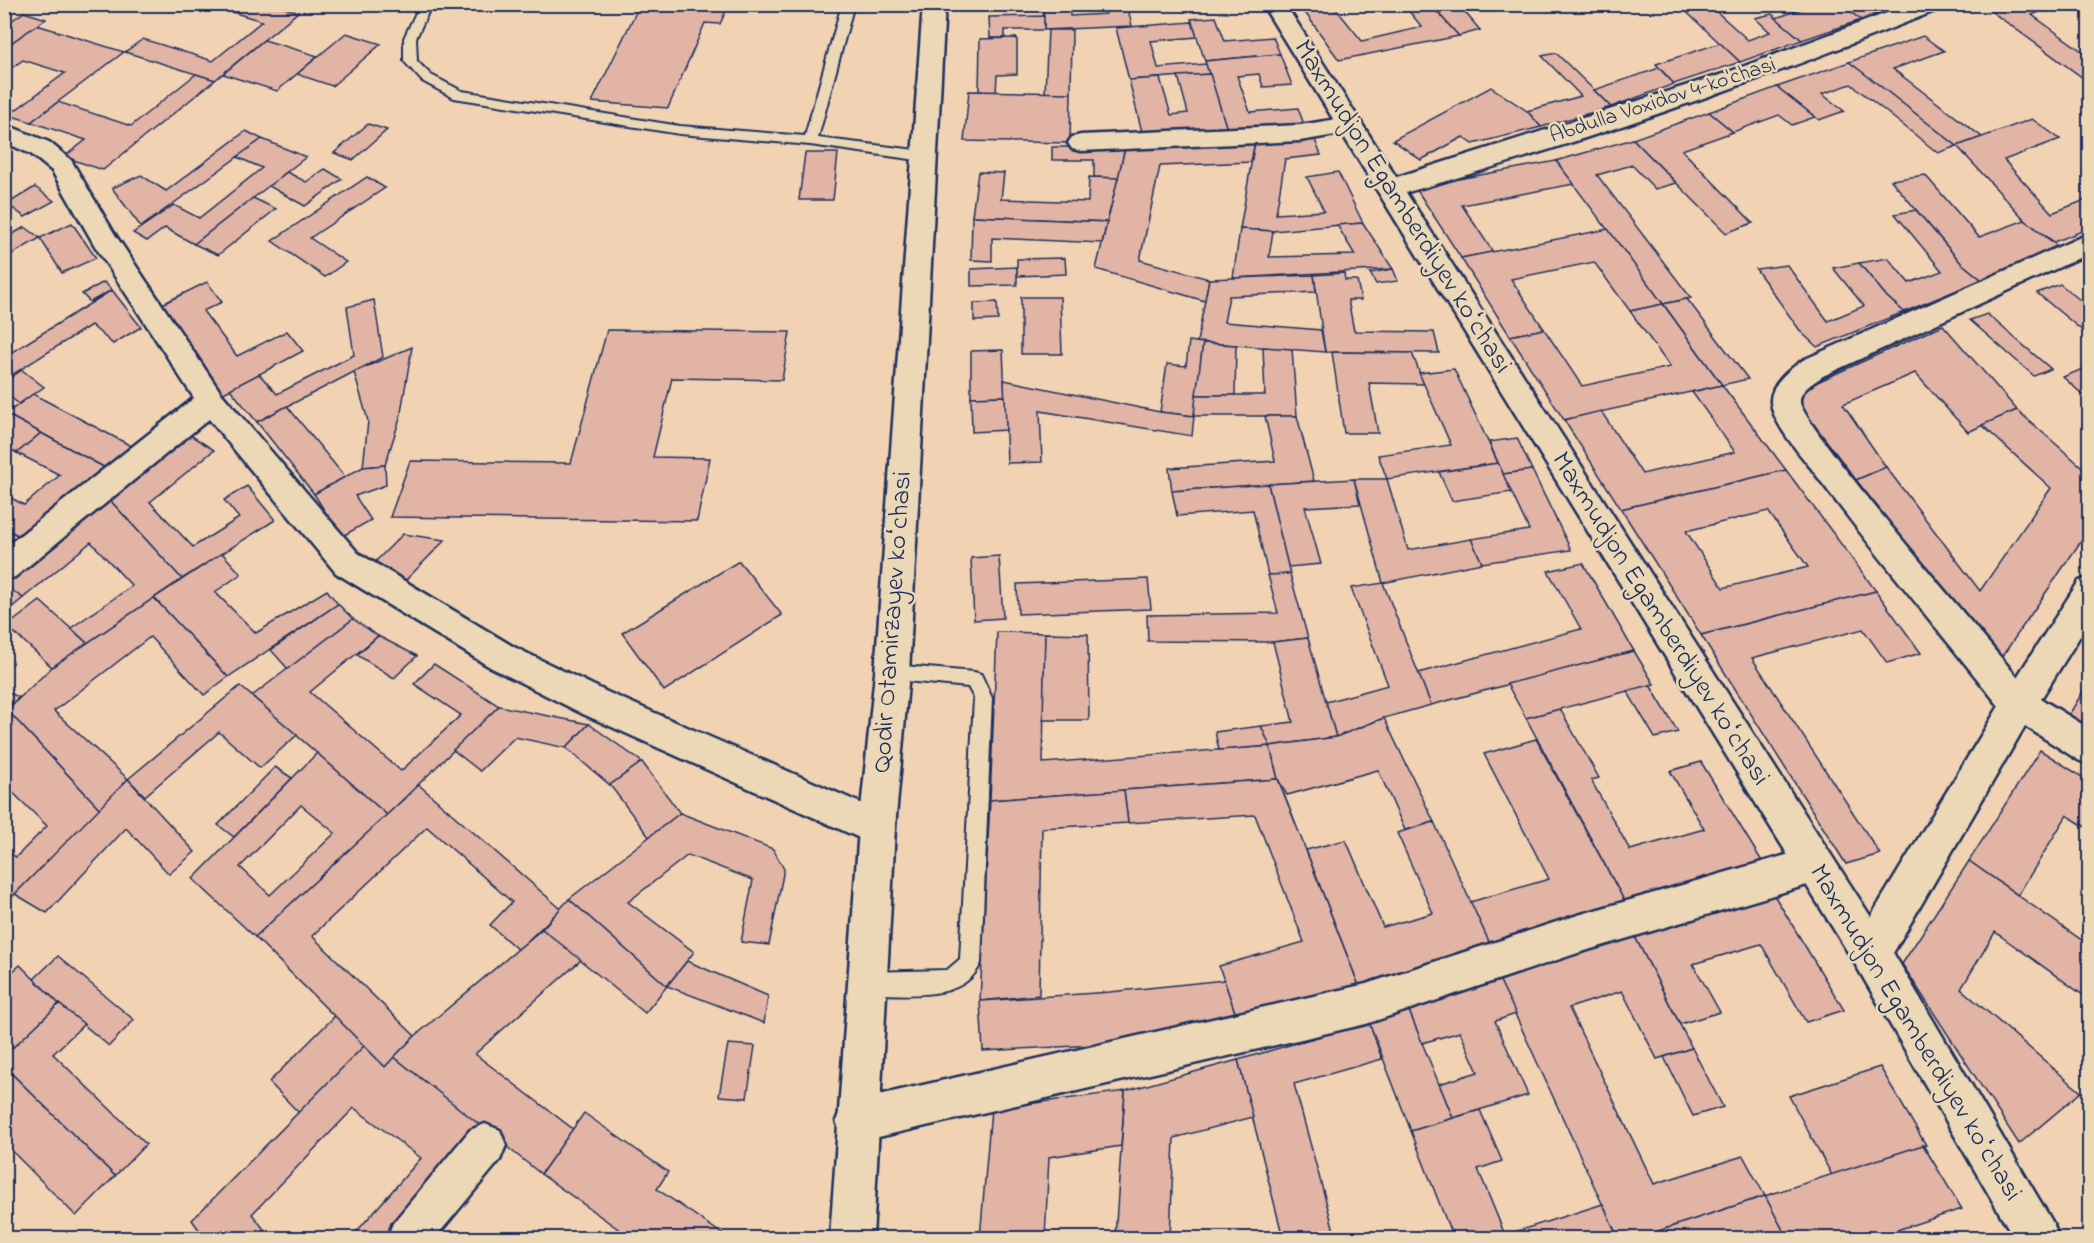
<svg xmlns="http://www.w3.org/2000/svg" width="2094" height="1243" font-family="'Indie Flower',sans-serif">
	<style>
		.building { fill: #e2b4a6; stroke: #1b2f5e; stroke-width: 1.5; fill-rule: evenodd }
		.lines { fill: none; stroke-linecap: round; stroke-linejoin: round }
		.lane-casing { stroke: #1b2f5e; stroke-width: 4 }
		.street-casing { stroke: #1b2f5e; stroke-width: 5 }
		.secondary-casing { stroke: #1b2f5e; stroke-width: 5 }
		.lane { fill: #ecd8b6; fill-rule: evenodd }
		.street { fill: #ecd8b6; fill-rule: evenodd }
		.secondary { fill: #ecd8b6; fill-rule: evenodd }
		.labels { text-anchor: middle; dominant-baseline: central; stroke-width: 5; stroke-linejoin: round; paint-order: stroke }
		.far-street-label { font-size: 22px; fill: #1b2f5e; stroke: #ecd8b6 }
		.street-label { font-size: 27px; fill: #1b2f5e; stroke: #ecd8b6 }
	</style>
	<rect width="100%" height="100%" fill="#f1d3b4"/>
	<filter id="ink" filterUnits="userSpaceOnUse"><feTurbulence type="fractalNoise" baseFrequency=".0167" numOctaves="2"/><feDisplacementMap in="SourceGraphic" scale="12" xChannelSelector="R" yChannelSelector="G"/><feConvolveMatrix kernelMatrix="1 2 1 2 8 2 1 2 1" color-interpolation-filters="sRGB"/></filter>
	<g filter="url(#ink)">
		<g class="building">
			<path d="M205 4H272L298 12 215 80 125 52 143 39 213 61 262 21Z"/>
			<path d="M640 4H729L720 24 705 23 668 108 592 102Z"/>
			<path d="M1043 4H1069L1070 16 1106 14 1104 4H1127L1132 26 1044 30Z"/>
			<path d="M1299 4H1332L1362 41 1422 27 1403 4H1430L1459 36 1339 60Z"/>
			<path d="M1430 4H1458L1480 30 1459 36Z"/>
			<path d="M1678 4H1708L1748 40 1770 32 1755 18 1772 14 1802 40 1740 62Z"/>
			<path d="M1816 4H1841L1861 20 1802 40 1776 18Z"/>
			<path d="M1841 4H1900L1861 20Z"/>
			<path d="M1988 4H2058L2032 15 2090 57V83L1984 6Z"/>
			<path d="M24 12 46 19 4 48V26Z"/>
			<path d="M1044 16V30H1005V38H990L989 17Z"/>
			<path d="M1216 17 1225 41 1273 37 1280 54 1205 61 1191 19Z"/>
			<path d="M1192 22 1197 37 1151 41 1158 68 1206 64 1210 74 1129 80 1116 28Z"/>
			<path d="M37 25 124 52 31 122 9 115 65 73 23 60 4 73V48Z"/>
			<path d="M1048 30H1072L1071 93H1045Z"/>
			<path d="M346 33 381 44 332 86 297 74Z"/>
			<path d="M1923 36 1944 51 1893 69 1982 137 1957 146 1849 62Z"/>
			<path d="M1017 38V74L997 75 996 92 979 91 980 39Z"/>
			<path d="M264 40 318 56 277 91 223 74Z"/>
			<path d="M1720 43 1740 62 1674 84 1656 64Z"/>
			<path d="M1556 53 1594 90 1611 107 1541 127 1527 111 1581 96 1542 56Z"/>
			<path d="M1280 54 1292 85 1263 87 1259 74 1237 76 1250 112 1298 108 1306 130 1229 136 1205 61Z"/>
			<path d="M1849 62 1870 78 1957 146 1938 153 1851 84 1822 94 1844 111 1819 120 1777 87Z"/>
			<path d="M1659 68 1674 84 1611 107 1594 90Z"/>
			<path d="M196 74 215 80 103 170 64 157 86 140 31 122 58 102 131 126Z"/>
			<path d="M1210 74 1229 136H1143L1129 80 1160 78 1171 115 1188 113 1178 76Z"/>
			<path d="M1491 87 1527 111 1541 127 1473 144 1463 137 1421 160 1393 140Z"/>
			<path d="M1777 87 1815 117 1792 125 1779 115 1733 132 1709 112Z"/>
			<path d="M969 91 1071 93 1070 143 964 141Z"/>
			<path d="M1709 112 1733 132 1682 150 1753 223 1726 233 1633 139Z"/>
			<path d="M2032 119 2060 139 2004 160 2052 213 2090 198V228L2054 242 2025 220 1957 146Z"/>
			<path d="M368 124 387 130 353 160 334 153Z"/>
			<path d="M246 131 262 139 141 227 112 188 141 175 166 191Z"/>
			<path d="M1313 135 1321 155 1285 159 1276 214 1324 211 1307 177 1338 172 1363 223 1273 231 1240 229 1255 141Z"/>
			<path d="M262 139 306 157 194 244 165 228 147 241 133 233 174 205 199 218 262 168 237 157Z"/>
			<path d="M1633 139 1676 183 1655 189 1632 165 1597 175 1691 298 1663 304 1556 161Z"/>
			<path d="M1255 141 1251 162 1160 166 1140 260 1209 279 1205 301 1096 269 1125 147Z"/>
			<path d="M1052 147H1125L1118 178 1094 177V160H1052Z"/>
			<path d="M805 153H838L833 200H799Z"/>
			<path d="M1556 161 1574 184 1462 205 1493 252 1461 258 1415 187Z"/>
			<path d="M325 169 342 179 305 206 269 186 287 172 306 182Z"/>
			<path d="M978 172 1004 173 1001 199 1088 202 1089 177 1118 178 1107 222 972 216Z"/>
			<path d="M1925 175 1979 237 2025 220 2061 249 1982 280 1961 263 1891 180Z"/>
			<path d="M367 177 385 188 310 238 346 262 325 277 272 241Z"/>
			<path d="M35 187 54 201 25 217 7 204Z"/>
			<path d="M253 198 276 209 218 255 194 244Z"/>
			<path d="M1916 210 1961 263 1982 280 1904 312 1887 297 1859 263 1888 258 1909 283 1942 271 1895 214Z"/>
			<path d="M972 216 1107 222 1102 243 992 238V261L971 260Z"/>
			<path d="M72 223 96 258 62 273 40 238Z"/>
			<path d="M1363 223 1393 269 1233 278 1240 229 1273 231 1269 257 1355 255 1337 225Z"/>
			<path d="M25 227 40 238 4 259V239Z"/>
			<path d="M1608 229 1663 304 1630 311 1594 262 1511 279 1544 329 1510 336 1461 258Z"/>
			<path d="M1065 258 1066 274 1017 276V259Z"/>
			<path d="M1859 263 1887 297 1904 312 1817 347 1801 332 1756 269 1787 265 1828 321 1864 306 1833 268Z"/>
			<path d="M1017 267V285L971 286V269Z"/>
			<path d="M1393 269 1398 281 1376 284 1370 273Z"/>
			<path d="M1344 273 1345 280H1357L1361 300H1348L1354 331 1434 332 1439 353 1325 352 1314 275Z"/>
			<path d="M1314 275 1316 292 1229 296 1224 322 1321 330 1325 352 1197 342 1209 279Z"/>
			<path d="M104 282 112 290 90 302 82 294Z"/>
			<path d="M207 282 222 302 203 311 237 356 287 331 303 351 218 396 154 308Z"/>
			<path d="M2060 284 2090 308V337L2037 293Z"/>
			<path d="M112 290 141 327 113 344 91 325 4 380V357Z"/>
			<path d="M1021 297H1060L1062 354H1021Z"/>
			<path d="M1687 299 1748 379 1722 385 1663 304Z"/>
			<path d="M374 300 383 357 257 422 230 389 259 374 277 394 354 355 347 307Z"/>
			<path d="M997 302 998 320 974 321V303Z"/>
			<path d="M1663 304 1722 385 1564 420 1510 336 1544 329 1582 386 1670 367 1630 311Z"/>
			<path d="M1987 314 2051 369 2034 376 1970 320Z"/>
			<path d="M1943 325 2017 410 1968 432 1915 373 1843 404 1886 467 1856 480 1791 394Z"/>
			<path d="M607 330 790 332 782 380 672 378 653 457 710 458 697 521 390 517 410 461 571 463Z"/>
			<path d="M1189 341 1203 343 1194 416 1160 412 1167 364 1186 366Z"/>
			<path d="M1203 343 1236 345 1235 395H1196Z"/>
			<path d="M412 347 400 418 385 465 363 467 368 421 354 372Z"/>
			<path d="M1263 347 1292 349 1297 416H1194L1196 395H1265Z"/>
			<path d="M1003 350 1005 396 971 397V351Z"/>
			<path d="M1332 352 1412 353 1424 384 1369 383 1378 433H1344Z"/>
			<path d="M2090 366V401L2063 377Z"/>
			<path d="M1454 369 1498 463 1387 479 1378 455 1451 445 1419 373Z"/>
			<path d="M22 370 44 387 19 404 4 392V382Z"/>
			<path d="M1004 380 1160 412 1194 416 1192 436 1040 411 1042 462 1007 463Z"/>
			<path d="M1722 385 1786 470 1621 509 1564 420 1601 411 1642 474 1735 452 1692 392Z"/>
			<path d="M33 394 135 448 109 470 6 414Z"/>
			<path d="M1005 396 1006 430 972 432 971 397Z"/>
			<path d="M287 406 345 477 314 494 257 422Z"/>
			<path d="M2017 410 2090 474V528L1997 664 1856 480 1886 467 1980 591 2051 488 1982 425Z"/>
			<path d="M4 413 6 414 41 433 17 453 4 446Z"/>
			<path d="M1265 416H1297L1314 481 1172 491 1169 468 1275 461Z"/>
			<path d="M41 433 109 470 27 540 4 528V494L24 505 60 475 17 453Z"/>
			<path d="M187 433 214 450 150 502 193 547 239 518 224 500 247 486 275 520 182 579 107 497Z"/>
			<path d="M1517 438 1532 470 1503 474 1489 442Z"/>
			<path d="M1498 463 1512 492 1452 501 1439 472Z"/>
			<path d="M385 465 386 485 355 496 371 520 341 537 314 494 363 467Z"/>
			<path d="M1532 470 1571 550 1482 563 1471 539 1529 530 1503 474Z"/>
			<path d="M1786 470 1876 591 1701 635 1621 509ZM1768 511 1808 567 1723 588 1686 531Z"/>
			<path d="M1354 479 1360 504 1305 507 1321 564 1288 567 1268 484Z"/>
			<path d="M1354 479H1387L1408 550 1471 539 1482 563 1383 583Z"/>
			<path d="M1268 484 1290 574 1268 575 1253 510 1177 516 1172 491Z"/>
			<path d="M107 497 182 579 87 643 71 628 132 586 91 542 23 598 4 585V580Z"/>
			<path d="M4 528 27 540 4 558Z"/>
			<path d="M403 534 445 540 403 583 371 566Z"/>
			<path d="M222 553 241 574 215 592 256 633 327 590 338 604 228 677 154 598Z"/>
			<path d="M999 556 1003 618 974 620 971 558Z"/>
			<path d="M739 561 782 615 664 691 622 633Z"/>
			<path d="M1583 563 1634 651 1431 705 1418 673 1581 629 1548 571Z"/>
			<path d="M1290 574 1308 638 1273 642 1148 641 1147 615 1278 613 1268 575Z"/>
			<path d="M1148 579 1151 609 1018 614 1017 584Z"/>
			<path d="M1383 583 1431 705 1384 718 1336 737 1326 702 1388 685 1351 588Z"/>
			<path d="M4 585 23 598 4 614Z"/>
			<path d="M1876 591 1921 653 1887 663 1863 629 1752 658 1880 854 1846 864 1701 635Z"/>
			<path d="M154 598 228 677 204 695 150 637 54 711 128 779 100 809 7 710 52 667Z"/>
			<path d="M40 601 87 643 52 667 7 626Z"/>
			<path d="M338 604 353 619 288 669 271 650Z"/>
			<path d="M353 619 378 636 310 692 401 771 461 715 414 684 434 664 499 706 387 815 252 696Z"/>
			<path d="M997 632 1045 633 1043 763 1270 746 1278 779 990 800Z"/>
			<path d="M1045 633 1088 634 1089 720H1043Z"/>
			<path d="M378 636 417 656 394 678 357 655Z"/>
			<path d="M1308 638 1336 737 1270 746 1261 726 1293 722 1273 642Z"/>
			<path d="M1634 651 1654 684 1526 718 1507 684Z"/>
			<path d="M2090 680V733L2067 718Z"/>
			<path d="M1650 685 1678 732 1655 738 1627 691Z"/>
			<path d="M240 686 297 735 260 768 219 732 145 796 128 779Z"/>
			<path d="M4 691 19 697 4 711Z"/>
			<path d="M499 706 589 724 566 748 515 737 480 771 453 750Z"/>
			<path d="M1560 709 1599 778 1591 780 1630 850 1704 829 1670 771 1701 762 1763 863 1626 904 1526 718Z"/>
			<path d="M7 710 100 809 4 905V850L16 857 47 826 4 784V711Z"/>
			<path d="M1384 718 1434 822 1405 830 1378 770 1287 795 1278 779 1270 746 1336 737Z"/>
			<path d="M589 724 642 762 610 785 566 748Z"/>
			<path d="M1261 726 1270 746 1219 750 1215 732Z"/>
			<path d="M1536 739 1626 904 1490 944 1470 902 1549 879 1484 754Z"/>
			<path d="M2040 750 2090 782V830L2067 815 2018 895 1969 861Z"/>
			<path d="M317 753 387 815 255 937 193 879ZM301 805 335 833 270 895 240 867Z"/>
			<path d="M642 762 680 813 649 837 610 785Z"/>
			<path d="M275 767 292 778 234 837 218 825Z"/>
			<path d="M128 779 195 852 169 874 126 828 47 913 15 894Z"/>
			<path d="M1278 779 1360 988 1239 1024 1219 966 1304 942 1255 815 1128 823 1124 790Z"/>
			<path d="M419 785 561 909 518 950 490 925 512 902 427 827 312 936 415 1036 385 1067 255 937Z"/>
			<path d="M1124 790 1128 823 1042 828 1039 995 980 1001 990 800Z"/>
			<path d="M680 813 773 849 784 869 769 945 741 942 753 880 688 855 628 902 694 952 667 986 569 899Z"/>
			<path d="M1434 822 1490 944 1360 988 1306 850 1346 840 1383 927 1433 913 1397 833Z"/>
			<path d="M1969 861 2090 946V1000L1995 932 1961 989 2081 1092 2019 1144 1902 964Z"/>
			<path d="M1774 895 1844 1010 1806 1022 1761 944 1693 964 1720 1012 1680 1024 1634 935Z"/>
			<path d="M569 899 667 986 645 1013 542 929Z"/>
			<path d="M542 929 581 960 475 1054 573 1129 541 1174 394 1057 415 1036Z"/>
			<path d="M1634 935 1692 1048 1657 1059 1622 991 1569 1008 1654 1184 1743 1156 1765 1196 1637 1238H1618L1497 975Z"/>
			<path d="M58 956 134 1020 109 1046 59 1004 34 979Z"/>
			<path d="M687 961 768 996 764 1023 667 986Z"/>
			<path d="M20 965 59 1004 14 1047 4 1039V979Z"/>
			<path d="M1497 975 1516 1014 1495 1021 1528 1095 1453 1118 1439 1084 1478 1072 1460 1032 1422 1043 1405 1001Z"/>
			<path d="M1224 980 1239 1024 1114 1044 983 1051 980 1001 1110 992Z"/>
			<path d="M59 1004 84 1024 53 1054 146 1144 115 1176 4 1066V1056Z"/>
			<path d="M1409 1011 1453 1118 1411 1131 1369 1022Z"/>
			<path d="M335 1016 364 1046 299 1113 269 1082Z"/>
			<path d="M1369 1022 1382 1059 1294 1084 1336 1238H1283L1238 1060Z"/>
			<path d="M728 1044 755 1046 747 1098 719 1096Z"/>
			<path d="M364 1046 385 1067 394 1057 485 1129 391 1238H351L421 1158 354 1108 252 1214 271 1238H205L192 1220Z"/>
			<path d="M1692 1048 1723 1107 1693 1116 1664 1057Z"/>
			<path d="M1238 1060 1253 1117 1174 1138 1170 1238H1115L1125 1091Z"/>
			<path d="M1880 1067 1926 1145 1832 1175 1789 1096Z"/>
			<path d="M9 1071 115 1176 76 1216 4 1143V1076Z"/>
			<path d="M1125 1091 1121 1146 1049 1157 1045 1238H980L991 1109Z"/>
			<path d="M1480 1110 1502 1161 1478 1169 1505 1235 1603 1204 1618 1238H1453L1411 1131Z"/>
			<path d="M584 1113 668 1172 657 1189 728 1238H631L541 1174Z"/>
			<path d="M1923 1145 1962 1209 1872 1238H1787L1765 1196Z"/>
			<path d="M1765 1196 1787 1238H1637Z"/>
		</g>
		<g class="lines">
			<g class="lane-casing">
				<g id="lane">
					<path d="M420 4H432L416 38 417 61 431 75 462 91 680 126 805 136 842 4H854L818 138 924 151 931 156 924 161 810 145 680 134 454 98 422 81 404 61V38Z"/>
					<path d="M892 665 974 672 981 674 992 698 981 963C963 1004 904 993 867 994L859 991 856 983 859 975 867 972 947 970 960 959 974 698 968 687 885 679 883 673 885 667Z"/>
				</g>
			</g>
			<g class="street-casing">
				<g id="street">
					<path d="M1911 4H1943L1940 9C1761 81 1576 145 1390 197L1381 194 1377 188 1381 182 1723 74Z"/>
					<path d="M1350 117 1359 119 1362 125 1359 131 1300 141 1081 151 1072 149 1068 143 1072 137 1081 135 1300 125Z"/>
					<path d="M4 124 49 142 71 160 114 233 221 393 358 553 514 647 607 692 890 816 895 828 890 840 877 845 864 840 583 714 490 667 336 573 209 419 15 577 4 580V548L194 398 95 246 52 171 31 154 4 142Z"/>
					<path d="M2090 233V253L1823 376C1815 382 1799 390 1800 402 1801 425 1989 642 2017 677L2079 581 2090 577V620L2041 699 2090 729V765L2078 760 2025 726 1885 967 1871 972 1857 967 1852 953 1857 939 1999 706C1936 627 1871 549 1811 468 1799 453 1772 422 1771 402 1770 384 1790 369 1803 360Z"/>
					<path d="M1814 847 1827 852 1833 865 1827 878 1814 883 1578 953 1366 1024 857 1142 842 1136 836 1121 842 1106 857 1100 1366 984 1578 915Z"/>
					<path d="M485 1124 500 1130 506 1145 500 1160 435 1238H387L393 1223 470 1130Z"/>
				</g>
			</g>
			<g class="secondary-casing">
				<g id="secondary">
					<path d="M923 4H945L909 673 895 828 873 1238H830L859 828 875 673Z"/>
					<path d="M1262 4H1285L1885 939 2053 1223 2059 1238H2014L1857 967Z"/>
				</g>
			</g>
			<use href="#lane" class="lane"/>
			<use href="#street" class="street"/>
			<use href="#secondary" class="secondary"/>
		</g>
	</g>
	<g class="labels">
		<g class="far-street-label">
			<text transform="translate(1663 101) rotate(-18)">Abdulla Voxidov 4-ko'chasi</text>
		</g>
		<g class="street-label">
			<text transform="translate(1402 207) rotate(58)">Maxmudjon Egamberdiyev koʻchasi</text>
			<text transform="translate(1660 619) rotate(58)">Maxmudjon Egamberdiyev koʻchasi</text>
			<text transform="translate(893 622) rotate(-86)">Qodir Otamirzayev koʻchasi</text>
			<text transform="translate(1915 1033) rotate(59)">Maxmudjon Egamberdiyev koʻchasi</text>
		</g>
	</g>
	<rect width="2094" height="1243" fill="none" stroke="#ecd8b6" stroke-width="24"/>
	<rect x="12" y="12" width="2070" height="1219" fill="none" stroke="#1b2f5e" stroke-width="2" filter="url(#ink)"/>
</svg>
